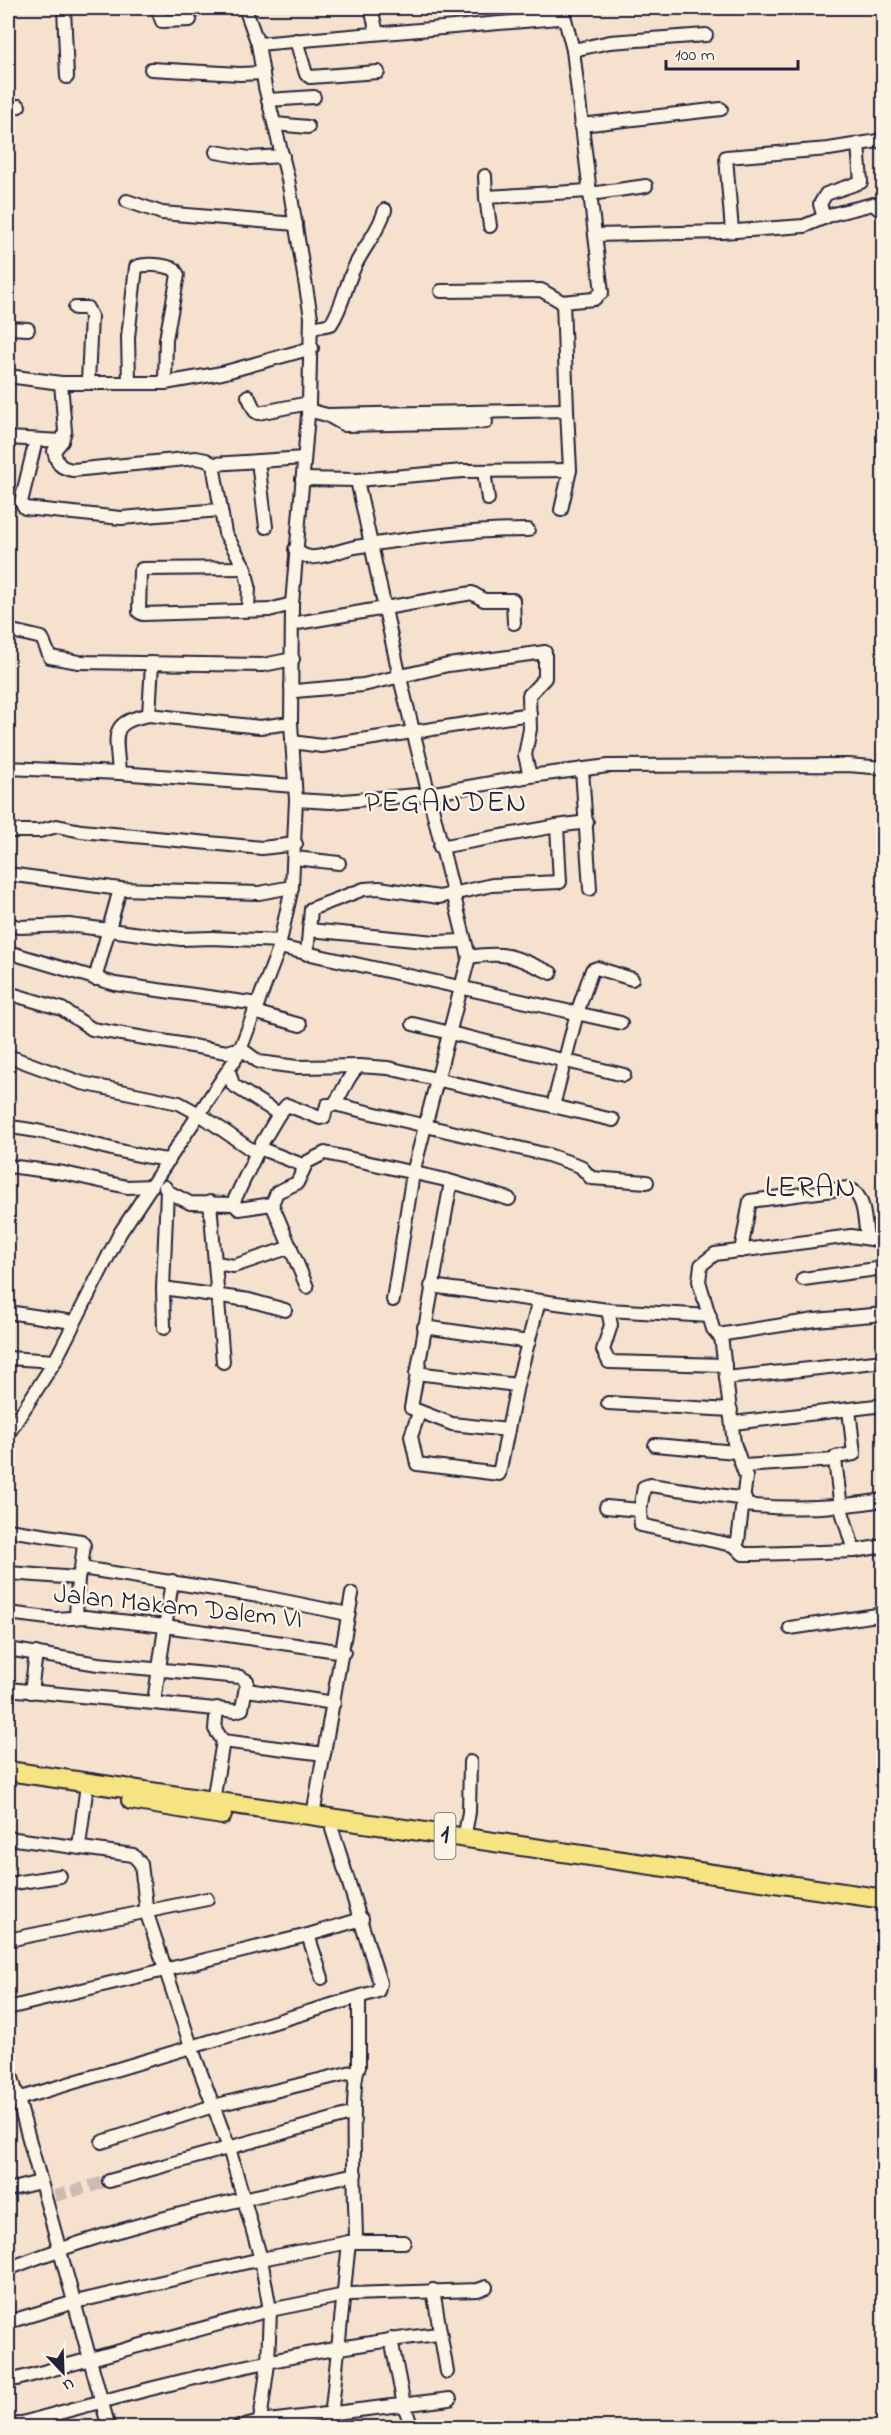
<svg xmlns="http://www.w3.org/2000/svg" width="891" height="2435" font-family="'Indie Flower',sans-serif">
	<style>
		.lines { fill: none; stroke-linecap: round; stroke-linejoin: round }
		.minor-tunnel { stroke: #cbbbb1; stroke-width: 12; stroke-dasharray: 12 6; stroke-linecap: butt }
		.minor-casing { stroke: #22223b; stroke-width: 16 }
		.highway-casing { stroke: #22223b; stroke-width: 22 }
		.minor { stroke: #fcf5e5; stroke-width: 12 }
		.highway { stroke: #f6e381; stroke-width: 18 }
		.labels { text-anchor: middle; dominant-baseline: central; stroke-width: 5; stroke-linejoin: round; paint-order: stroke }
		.shield { fill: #fcf5e5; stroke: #63616e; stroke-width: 1.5 }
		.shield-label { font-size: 26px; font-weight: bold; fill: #22223b }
		.street-label { font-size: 27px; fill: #22223b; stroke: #fcf5e5 }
		.quarter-label { font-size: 30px; letter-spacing: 1.5px; fill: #22223b; stroke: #fcf5e5 }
	</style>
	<rect width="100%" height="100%" fill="#f5e1ce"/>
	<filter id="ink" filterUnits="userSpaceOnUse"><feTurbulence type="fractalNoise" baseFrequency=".0167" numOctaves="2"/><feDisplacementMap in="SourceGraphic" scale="12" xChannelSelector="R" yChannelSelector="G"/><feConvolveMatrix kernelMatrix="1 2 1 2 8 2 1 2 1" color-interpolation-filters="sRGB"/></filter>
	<g filter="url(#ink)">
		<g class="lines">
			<path class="minor-tunnel" d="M55 2196 109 2181"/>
			<g class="minor-casing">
				<g id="minor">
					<path d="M64 8 67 77"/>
					<path d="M157 8 162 21 190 20"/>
					<path d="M371 8 377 33"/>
					<path d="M568 8H569"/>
					<path d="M296 40 306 74 310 77 378 72"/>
					<path d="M258 44 558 18 565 19 573 50 595 235"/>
					<path d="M573 50 610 42 706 35"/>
					<path d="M151 69 240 74 263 73"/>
					<path d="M268 100 314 97"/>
					<path d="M8 109 19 106"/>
					<path d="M275 124 308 127"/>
					<path d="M581 125 721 109"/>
					<path d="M216 152 249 158 283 156"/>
					<path d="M485 176 486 197"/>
					<path d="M590 194 646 186"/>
					<path d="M127 201 162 213 296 224"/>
					<path d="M824 218 820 204 826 194 861 182 858 144"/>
					<path d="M490 226 486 197 589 191"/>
					<path d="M732 231 726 157 829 149 884 140"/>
					<path d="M441 291 541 290 562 302 594 299 602 292 595 235 722 232 804 226 833 214 873 204 884 213"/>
					<path d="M563 302 567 410"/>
					<path d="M75 308H87L91 316 88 382"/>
					<path d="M8 328 28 329"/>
					<path d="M312 328 331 324C343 306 345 287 354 268 363 248 379 231 385 210"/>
					<path d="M8 376 61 383H165L222 373 312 348"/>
					<path d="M129 382 128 337 136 267C146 263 164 265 174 269L178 275 166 339 165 383"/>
					<path d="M248 396 255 411 258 413 309 403"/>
					<path d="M308 410 327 415 567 410 570 470 561 510"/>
					<path d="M327 415 345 425 486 422"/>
					<path d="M8 438 62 441 65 431 61 383"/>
					<path d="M36 440 21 502 25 508 121 518 220 510"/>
					<path d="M62 441 54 451C57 464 60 468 73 470L196 458 206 460 213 464 225 533 245 568 249 586 248 610"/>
					<path d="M258 461 266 527"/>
					<path d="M213 464 304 458"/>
					<path d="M484 471 488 499"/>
					<path d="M302 479 357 480 463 471 570 470"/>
					<path d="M357 480 400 678 469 957 413 1173 393 1300"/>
					<path d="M295 549C301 554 306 558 315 557 328 556 341 550 355 547 413 538 469 530 528 530"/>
					<path d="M245 568 142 569 140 572 139 612 143 614 269 610 292 604"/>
					<path d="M292 624 472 593 484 600H513L514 623"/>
					<path d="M8 630 42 638 50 657 79 662 263 665 293 659"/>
					<path d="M291 686 295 691 363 685 448 665 545 652V678L529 695 530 729 525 755 530 776"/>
					<path d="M149 715 152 663"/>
					<path d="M292 742 322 746 530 714"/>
					<path d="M8 768 119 773 295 786"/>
					<path d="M582 769 590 889"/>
					<path d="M119 773C117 737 107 722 149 715L260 727 291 723"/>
					<path d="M296 800 331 802 429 794 530 776 608 766 848 765 884 768"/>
					<path d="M557 826 587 822"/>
					<path d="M8 831H39L57 826 81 831 262 848 296 844"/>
					<path d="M295 858 339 863"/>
					<path d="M8 874 120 889 259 893 292 887"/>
					<path d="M8 924 19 927 69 925 181 939 212 938 280 941"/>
					<path d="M309 930 435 942 464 941"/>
					<path d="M279 947 621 1023"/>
					<path d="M8 952 115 984 258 1004"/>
					<path d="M307 954 311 909 364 889 379 888 439 897 492 885 560 882 557 826 440 847"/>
					<path d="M469 957C508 951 516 957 551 973"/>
					<path d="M95 979 120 889"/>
					<path d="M8 993 62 1009 92 1029 227 1052 240 1048 259 1062 297 1067 359 1066 388 1068 613 1120"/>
					<path d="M254 1012 300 1025"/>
					<path d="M413 1024 624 1075"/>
					<path d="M8 1056 82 1083 179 1103 201 1115 256 1153"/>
					<path d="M229 1071 233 1085 279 1114 287 1105 320 1118 324 1117 327 1105H333C344 1093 346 1077 359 1066"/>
					<path d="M334 1104 548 1155 580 1166 591 1178 647 1182"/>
					<path d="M553 1106 577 1013 592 970 597 968 632 979"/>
					<path d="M8 1127C63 1132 114 1154 169 1160"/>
					<path d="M259 1148 305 1166"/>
					<path d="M8 1166 64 1173 127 1187 152 1186"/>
					<path d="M451 1182 411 1408 452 1424 508 1430"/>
					<path d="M165 1187 167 1191 190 1203 233 1204"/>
					<path d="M210 1202 223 1362"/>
					<path d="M272 1204 239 1209 233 1203 259 1148 279 1114"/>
					<path d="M884 1241 851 1236 715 1254 701 1265 699 1281 713 1329 718 1335 815 1320 884 1314"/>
					<path d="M741 1251 750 1201 848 1188C866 1195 864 1221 867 1237"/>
					<path d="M216 1263 234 1266 291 1247"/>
					<path d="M803 1279 884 1268"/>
					<path d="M431 1286 608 1310 710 1316"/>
					<path d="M307 1287 272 1204 277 1192 297 1183 307 1162 325 1153 446 1180 509 1199"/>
					<path d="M163 1288 167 1191"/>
					<path d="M608 1310 611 1325 603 1350 609 1362 725 1365"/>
					<path d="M8 1312 73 1322"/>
					<path d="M424 1327 529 1342"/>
					<path d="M164 1328 163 1288 249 1300 285 1310"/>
					<path d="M8 1358 55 1361"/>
					<path d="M416 1373 517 1385"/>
					<path d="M726 1378 884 1361"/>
					<path d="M608 1403 731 1410"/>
					<path d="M849 1409 854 1454 836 1457 835 1460 841 1508 854 1551"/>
					<path d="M419 1413 411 1436 417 1464 499 1474 517 1385 539 1301"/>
					<path d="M733 1423 884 1405"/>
					<path d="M8 1434 55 1361 120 1233 238 1055 278 951 292 887 296 800 291 723 292 604 309 403 311 317 288 179 265 87 258 44 245 8"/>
					<path d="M655 1445 736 1452"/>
					<path d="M744 1466 835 1460"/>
					<path d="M744 1505C792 1510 836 1508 884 1500"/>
					<path d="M606 1507 640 1510 644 1487 650 1485 745 1499"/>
					<path d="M640 1510 641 1525 732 1545 738 1541 746 1477 734 1443 721 1336"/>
					<path d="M8 1530 81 1541 84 1545 81 1568"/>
					<path d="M734 1545 743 1554H755L854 1551 884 1546"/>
					<path d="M8 1573 78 1578 81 1568 94 1570 259 1596 348 1614"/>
					<path d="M8 1613 56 1619 85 1617 165 1626 344 1652"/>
					<path d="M76 1617 78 1578"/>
					<path d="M790 1628 884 1614"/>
					<path d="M8 1649 98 1664 240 1677 247 1681 242 1709 236 1711 8 1689"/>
					<path d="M247 1690 334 1703"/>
					<path d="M31 1692 36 1653"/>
					<path d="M154 1702 172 1581"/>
					<path d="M217 1708 215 1729 223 1741 324 1754"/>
					<path d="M213 1801 223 1741"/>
					<path d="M313 1815 352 1594"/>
					<path d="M8 1838 133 1855 141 1864 147 1914 192 2049 229 2148 261 2259 270 2310 268 2364 259 2428"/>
					<path d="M464 1839 469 1812 470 1762"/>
					<path d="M79 1846 86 1792"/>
					<path d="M8 1884 60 1876"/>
					<path d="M308 1935 322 1978"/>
					<path d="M8 1940 207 1899"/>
					<path d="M8 2008 308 1935 362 1919"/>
					<path d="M8 2063 109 2428"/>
					<path d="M8 2102 378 1991 380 1983 332 1829"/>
					<path d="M102 2142 213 2106 356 2071"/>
					<path d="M109 2181 354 2113"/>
					<path d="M8 2190 40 2182"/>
					<path d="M356 2242C356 2214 349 2082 359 2067V1999"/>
					<path d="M8 2269C119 2224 238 2200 355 2174"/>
					<path d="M433 2290 447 2372"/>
					<path d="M8 2322 75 2302 261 2259 349 2242H404"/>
					<path d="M391 2339 404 2405 412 2428"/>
					<path d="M17 2379 270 2310 350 2294 478 2290 486 2287"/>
					<path d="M8 2427C147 2388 294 2350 438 2334"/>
					<path d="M237 2428 260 2422 450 2399"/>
					<path d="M330 2428 349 2242"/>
				</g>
			</g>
			<g class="highway-casing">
				<g id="highway">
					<path d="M8 1771 884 1899"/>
					<path d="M131 1800 222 1815"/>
				</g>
			</g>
			<use href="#minor" class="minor"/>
			<use href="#highway" class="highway"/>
		</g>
	</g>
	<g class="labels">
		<rect class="shield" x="434.5" y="1813" width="21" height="46" rx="4.5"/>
		<g class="shield-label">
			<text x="445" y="1836">1</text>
		</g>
		<g class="street-label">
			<text transform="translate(178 1608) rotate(6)">Jalan Makam Dalem VI</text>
		</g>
		<g class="quarter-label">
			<text x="446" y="804">PEGANDEN</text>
			<text x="811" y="1189">LERAN</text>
		</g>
	</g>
	<rect width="891" height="2435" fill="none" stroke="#fcf5e5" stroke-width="30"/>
	<rect x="15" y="15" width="861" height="2405" fill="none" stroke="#22223b" stroke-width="2" filter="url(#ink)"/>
	<g transform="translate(63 2372) rotate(157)" stroke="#fcf5e5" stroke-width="4.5" paint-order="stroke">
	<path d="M0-4.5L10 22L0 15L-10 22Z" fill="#22223b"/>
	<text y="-9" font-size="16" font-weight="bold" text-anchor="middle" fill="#22223b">U</text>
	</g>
	<path d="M666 60v9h132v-9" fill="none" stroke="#22223b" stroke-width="3"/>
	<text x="675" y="60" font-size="18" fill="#22223b" stroke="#fcf5e5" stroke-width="4.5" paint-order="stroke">100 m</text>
</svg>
